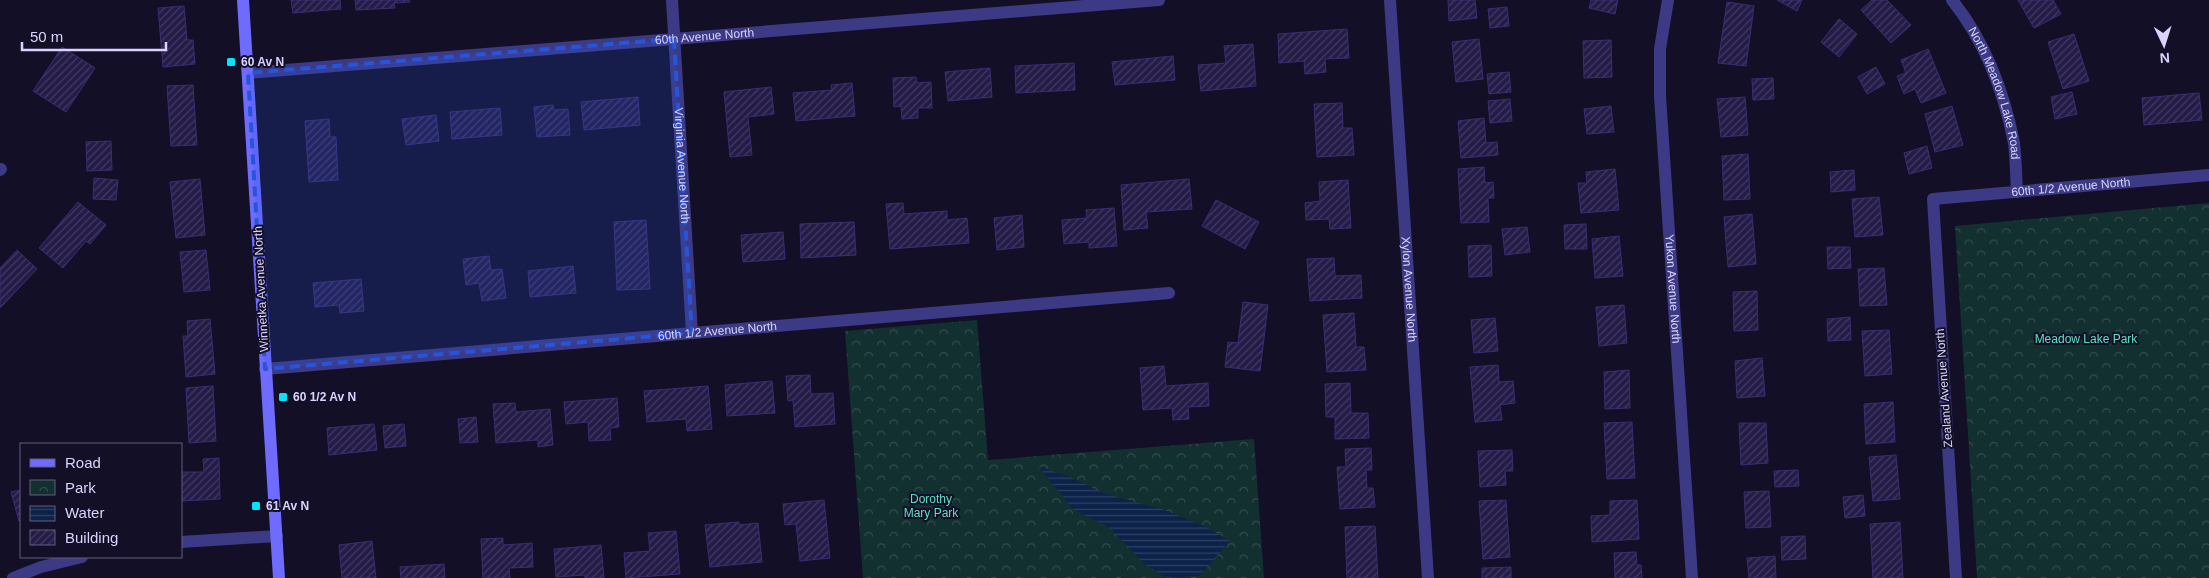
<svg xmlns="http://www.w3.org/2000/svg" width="2209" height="578" font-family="Arial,sans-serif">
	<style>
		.park { fill: url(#park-crowns) }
		.water { fill: url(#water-rules) }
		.building { fill: url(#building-hatch); stroke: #3b2d73 }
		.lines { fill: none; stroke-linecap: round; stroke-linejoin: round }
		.street { stroke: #3d3a85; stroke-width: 12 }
		.secondary { stroke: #6f6bff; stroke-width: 12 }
		.marked { fill: #2655da; fill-opacity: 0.2; stroke: #2655da; stroke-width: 4; stroke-dasharray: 10 6; stroke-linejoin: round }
		.poi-dot { fill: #00e5ff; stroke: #130f26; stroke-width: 2 }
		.labels { text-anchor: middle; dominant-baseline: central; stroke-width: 4; stroke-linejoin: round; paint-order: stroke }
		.street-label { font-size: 12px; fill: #d9d4ff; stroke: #130f26 }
		.poi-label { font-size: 12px; font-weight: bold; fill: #d9d4ff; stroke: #130f26; text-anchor: start }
		.park-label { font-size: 12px; fill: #5fe0c0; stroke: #130f26 }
	</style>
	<defs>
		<pattern id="park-crowns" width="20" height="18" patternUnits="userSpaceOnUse" patternTransform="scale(1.25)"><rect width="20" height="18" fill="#12302f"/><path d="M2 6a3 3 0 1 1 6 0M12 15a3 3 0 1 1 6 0" fill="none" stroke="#344d4e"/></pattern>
		<pattern id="water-rules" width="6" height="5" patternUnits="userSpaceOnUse" patternTransform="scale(1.25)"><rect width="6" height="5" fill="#0c2248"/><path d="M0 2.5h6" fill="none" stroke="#2f4163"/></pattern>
		<pattern id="building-hatch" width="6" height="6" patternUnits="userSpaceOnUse" patternTransform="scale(1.25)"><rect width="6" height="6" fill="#241b47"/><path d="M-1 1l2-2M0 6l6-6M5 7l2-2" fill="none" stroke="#433b63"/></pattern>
	</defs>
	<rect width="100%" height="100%" fill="#130f26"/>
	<g class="park">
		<path d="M2209 203V578H1977L1955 226Z"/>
		<path d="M977 320 988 460 1254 439 1264 578H863L845 331Z"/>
	</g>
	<path class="water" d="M1039 467 1068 476 1106 494 1165 510 1206 527 1230 541 1199 576 1166 578 1142 562 1110 528 1073 509Z"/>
	<g class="building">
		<path d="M291 0H340L341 9 293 13Z"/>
		<path d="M355 0H409L410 2 394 3 395 8 356 10Z"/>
		<path d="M1448 0H1475L1477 18 1449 21Z"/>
		<path d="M1591 0H1618L1615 14 1589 8Z"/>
		<path d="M1777 0H1802L1797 11Z"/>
		<path d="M1872 0H1887L1911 25 1891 43 1861 10Z"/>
		<path d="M2018 0H2053L2061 14 2034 28Z"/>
		<path d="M1727 2 1754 6 1746 66 1718 63Z"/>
		<path d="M184 6 187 40H193L195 64 163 67 158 8Z"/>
		<path d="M1507 7 1509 26 1490 28 1488 9Z"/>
		<path d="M1839 19 1857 34 1839 57 1821 42Z"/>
		<path d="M1347 29 1349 58 1325 59 1326 72 1305 74 1304 61 1279 63 1278 34Z"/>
		<path d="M2074 34 2089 81 2063 89 2048 42Z"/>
		<path d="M1479 39 1483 79 1456 82 1452 42Z"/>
		<path d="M1611 40 1612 77 1584 78 1583 41Z"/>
		<path d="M1253 44 1256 86 1201 91 1198 65 1226 63 1224 46Z"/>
		<path d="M62 47 95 68 66 112 33 91Z"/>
		<path d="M1928 49 1946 93 1921 103 1915 89 1904 94 1897 76 1906 73 1901 60Z"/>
		<path d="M1173 56 1175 80 1115 85 1112 62Z"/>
		<path d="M1074 63 1075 90 1016 93 1015 66Z"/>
		<path d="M1876 67 1885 84 1867 94 1858 77Z"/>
		<path d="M990 68 992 97 948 101 945 72Z"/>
		<path d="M1509 72 1511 92 1489 94 1487 74Z"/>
		<path d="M916 77 917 83 931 82 932 108H918V118L902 119 901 106 894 107 893 78Z"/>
		<path d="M1773 78 1774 99 1753 100 1752 79Z"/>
		<path d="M852 83 855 116 796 121 793 93 832 90 831 85Z"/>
		<path d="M193 85 197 145 171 146 167 86Z"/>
		<path d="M771 87 774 114 748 117 752 155 730 157 724 92Z"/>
		<path d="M2072 92 2077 114 2055 119 2051 97Z"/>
		<path d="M2199 93 2202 120 2144 125 2142 98Z"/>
		<path d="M638 97 640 125 584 130 581 102Z"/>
		<path d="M1745 97 1748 135 1721 137 1717 99Z"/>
		<path d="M1510 99 1512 121 1490 123 1488 101Z"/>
		<path d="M1342 103 1343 128H1352L1354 155 1317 157 1314 104Z"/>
		<path d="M553 105 554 110 568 109 570 135 537 137 534 107Z"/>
		<path d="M1611 106 1614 132 1587 134 1584 109Z"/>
		<path d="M1952 106 1963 145 1935 152 1925 114Z"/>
		<path d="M500 108 502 135 452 139 450 112Z"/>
		<path d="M436 115 439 141 406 145 402 119Z"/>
		<path d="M1484 118 1486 143 1497 142 1498 155 1461 158 1458 121Z"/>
		<path d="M329 119 330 137H336L338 180 309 182 305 121Z"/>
		<path d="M111 141 112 170 87 171 86 142Z"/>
		<path d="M1927 146 1932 168 1909 174 1904 153Z"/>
		<path d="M1748 154 1750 199 1724 200 1722 156Z"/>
		<path d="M1484 167 1485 183 1493 182 1494 198H1488L1489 222 1461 223 1458 169Z"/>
		<path d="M1615 169 1619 210 1581 213 1578 183H1587L1586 172Z"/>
		<path d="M1854 170 1855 190 1831 192 1830 172Z"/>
		<path d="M94 178 118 180 116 200 93 199Z"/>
		<path d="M200 179 205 235 176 238 170 182Z"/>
		<path d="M1189 179 1192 209 1146 212 1148 228 1124 230 1121 185Z"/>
		<path d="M1348 180 1351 228 1330 229 1329 219 1306 220 1305 203 1320 201 1319 182Z"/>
		<path d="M1879 197 1883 235 1855 237 1852 199Z"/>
		<path d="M1216 200 1259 222 1245 249 1202 226Z"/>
		<path d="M78 202 106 225 90 244 86 241 63 268 39 248Z"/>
		<path d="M903 203 904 214 947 211V220L967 218 969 243 890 249 886 204Z"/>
		<path d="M1114 208 1117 246 1089 248V242L1064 244 1062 220 1087 218 1086 210Z"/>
		<path d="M1752 214 1756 264 1728 267 1724 217Z"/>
		<path d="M1022 215 1024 247 997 250 994 218Z"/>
		<path d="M646 220 650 289 617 290 614 222Z"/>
		<path d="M854 222 856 255 801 258 800 224Z"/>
		<path d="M1586 224 1587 249H1565L1564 225Z"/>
		<path d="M1527 227 1530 252 1505 255 1502 229Z"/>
		<path d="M783 232 785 259 743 262 741 235Z"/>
		<path d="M1619 236 1623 276 1595 278 1592 239Z"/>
		<path d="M1491 245 1492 276 1469 277 1468 246Z"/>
		<path d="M1827 247H1850L1851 268 1828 269Z"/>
		<path d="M17 250 37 269 0 308V268Z"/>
		<path d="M206 250 210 290 184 292 180 252Z"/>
		<path d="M489 256 491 270 502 269 506 298 482 301 479 283 466 285 463 259Z"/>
		<path d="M1334 258 1335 276 1361 275 1362 298 1310 301 1307 259Z"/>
		<path d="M573 266 576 293 530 297 528 271Z"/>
		<path d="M1884 268 1887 305 1860 306 1858 269Z"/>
		<path d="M361 279 364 311 340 313 339 305 315 307 313 283Z"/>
		<path d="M1757 291 1758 330 1734 331 1733 292Z"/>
		<path d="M1243 302 1268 305 1260 371 1225 367 1228 342 1238 343Z"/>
		<path d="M1624 305 1627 343 1599 346 1596 307Z"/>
		<path d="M1354 313 1356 347H1364L1366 370 1327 372 1323 315Z"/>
		<path d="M1850 317 1851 340 1828 341 1827 319Z"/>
		<path d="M1495 318 1498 351 1474 353 1471 320Z"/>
		<path d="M210 319 215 374 186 377 183 336H188L187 321Z"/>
		<path d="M1889 330 1892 374 1865 376 1862 331Z"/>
		<path d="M1762 358 1765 396 1737 398 1735 361Z"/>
		<path d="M1498 365 1499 382 1513 381 1515 403 1500 405 1502 420 1475 422 1470 367Z"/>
		<path d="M1164 366 1166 386 1208 383 1209 406 1188 407 1189 419 1173 420 1172 408 1143 410 1140 368Z"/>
		<path d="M1629 370 1630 408 1605 409 1604 372Z"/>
		<path d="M810 375 811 394 833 393 835 424 795 427 793 400 788 401 786 376Z"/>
		<path d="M772 381 775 413 727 416 725 385Z"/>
		<path d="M1350 383 1351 413H1368L1369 438 1335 439V417H1326L1325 384Z"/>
		<path d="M213 386 216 441 189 443 186 388Z"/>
		<path d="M708 386 712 429 687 431 686 419 647 422 644 391Z"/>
		<path d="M617 398 619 427 610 428 611 440 589 441 588 422 566 424 564 402Z"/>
		<path d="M1893 402 1895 442 1866 444 1864 404Z"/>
		<path d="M515 403 516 412 550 409 553 445 538 447V440L496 443 493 404Z"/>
		<path d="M476 417 478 442 460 443 458 419Z"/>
		<path d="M1632 422 1635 478 1607 479 1604 423Z"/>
		<path d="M1739 423H1766L1768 463 1741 465Z"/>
		<path d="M374 424 377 450 329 455 327 428Z"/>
		<path d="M404 424 406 446 385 448 383 426Z"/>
		<path d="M1371 448 1372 470H1366L1367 488H1373L1375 507 1340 509 1337 467H1346L1345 449Z"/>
		<path d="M1512 450 1513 471H1505L1506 485 1480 487 1478 451Z"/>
		<path d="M1896 455 1900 499 1873 501 1869 457Z"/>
		<path d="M219 458 220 499 181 501V472H204L203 459Z"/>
		<path d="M1798 470 1799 486 1775 487 1774 471Z"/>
		<path d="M21 490V521H19L11 492Z"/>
		<path d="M1769 491 1771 527 1746 528 1744 492Z"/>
		<path d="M1863 495 1865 516 1845 518 1843 497Z"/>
		<path d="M824 500 830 558 800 561 796 524 785 525 783 504Z"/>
		<path d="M1506 500 1510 557 1483 559 1479 501Z"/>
		<path d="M1637 500 1639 539 1592 542 1591 516 1610 515V501Z"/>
		<path d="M739 522V525L758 523 762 562 710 567 705 525Z"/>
		<path d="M1900 522 1903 578H1873L1870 524Z"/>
		<path d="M1375 526 1378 578H1347L1345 527Z"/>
		<path d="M676 531 680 574 626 578 624 553 650 551 648 533Z"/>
		<path d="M1805 536 1806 559 1782 560 1781 537Z"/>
		<path d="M503 538V545L532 543 533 567 509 568 510 578H483L481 539Z"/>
		<path d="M372 541 376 578H342L339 545Z"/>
		<path d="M601 545 604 578H585V575L556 577 554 549Z"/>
		<path d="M1636 552 1637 565H1641L1642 578H1615L1614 553Z"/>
		<path d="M1775 556 1776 578H1749L1747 558Z"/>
		<path d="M444 564 445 578H401L400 567Z"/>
		<path d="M1511 567V578H1482V568Z"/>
	</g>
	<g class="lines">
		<g class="street">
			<path id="s1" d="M672 0 692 333"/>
			<path id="s2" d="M1390 0 1428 578"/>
			<path id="s3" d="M1668 0 1660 49V96L1692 578"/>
			<path id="s4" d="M1952 0C1984 40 2004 92 2014 143 2016 159 2016 176 2017 192"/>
			<path id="s5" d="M248 73 1159 0"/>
			<path d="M0 170 1 169"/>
			<path id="s6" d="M265 369 1169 293"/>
			<path d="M181 542 277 536"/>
			<path d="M13 578 41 567 82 557"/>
			<path id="s7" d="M1956 578 1933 199 2209 175"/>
		</g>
		<path class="secondary" d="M243 0 279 578"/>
	</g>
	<path class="marked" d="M674 39 692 333 265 369 248 73Z"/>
	<g class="poi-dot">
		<rect x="226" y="57" width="10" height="10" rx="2.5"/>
		<rect x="278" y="392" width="10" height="10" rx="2.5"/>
		<rect x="251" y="501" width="10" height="10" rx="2.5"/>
	</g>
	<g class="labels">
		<g class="street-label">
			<text stroke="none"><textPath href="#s5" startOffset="458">60th Avenue North</textPath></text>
			<text stroke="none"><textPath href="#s4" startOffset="104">North Meadow Lake Road</textPath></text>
			<text stroke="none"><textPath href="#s1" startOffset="166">Virginia Avenue North</textPath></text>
			<text stroke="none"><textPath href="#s7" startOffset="518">60th 1/2 Avenue North</textPath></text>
			<text transform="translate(261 289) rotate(-93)">Winnetka Avenue North</text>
			<text stroke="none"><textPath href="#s2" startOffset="290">Xylon Avenue North</textPath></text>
			<text stroke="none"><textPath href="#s3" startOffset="290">Yukon Avenue North</textPath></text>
			<text stroke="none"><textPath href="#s6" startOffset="454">60th 1/2 Avenue North</textPath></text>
			<text transform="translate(1944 388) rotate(-94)">Zealand Avenue North</text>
		</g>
		<g class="poi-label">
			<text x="241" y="62">60 Av N</text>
			<text x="293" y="397">60 1/2 Av N</text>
			<text x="266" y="506">61 Av N</text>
		</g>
		<g class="park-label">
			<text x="2086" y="339">Meadow Lake Park</text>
			<text x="931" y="499">Dorothy<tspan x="931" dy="14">Mary Park</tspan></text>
		</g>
	</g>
	<rect x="20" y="443" width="162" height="115" fill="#130f26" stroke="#625e7d"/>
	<rect x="30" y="459" width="25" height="8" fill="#6f6bff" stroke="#625e7d"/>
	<text x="65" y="468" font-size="15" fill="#d9d4ff">Road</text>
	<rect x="30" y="480" width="25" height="15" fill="url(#park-crowns)" stroke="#625e7d"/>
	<text x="65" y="493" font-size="15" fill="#d9d4ff">Park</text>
	<rect x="30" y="506" width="25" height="15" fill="url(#water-rules)" stroke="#625e7d"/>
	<text x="65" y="518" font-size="15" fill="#d9d4ff">Water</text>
	<rect x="30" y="530" width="25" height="15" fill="url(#building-hatch)" stroke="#625e7d"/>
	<text x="65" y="543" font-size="15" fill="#d9d4ff">Building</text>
	<g transform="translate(2164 45) rotate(176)" stroke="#130f26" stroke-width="4" paint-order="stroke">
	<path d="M0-4L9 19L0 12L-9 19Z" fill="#d9d4ff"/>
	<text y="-8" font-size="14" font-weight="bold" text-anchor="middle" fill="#d9d4ff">N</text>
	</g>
	<path d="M22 42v8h144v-8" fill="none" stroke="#d9d4ff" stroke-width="2.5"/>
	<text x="30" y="42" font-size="15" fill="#d9d4ff" stroke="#130f26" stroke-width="4" paint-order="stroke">50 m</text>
</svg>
